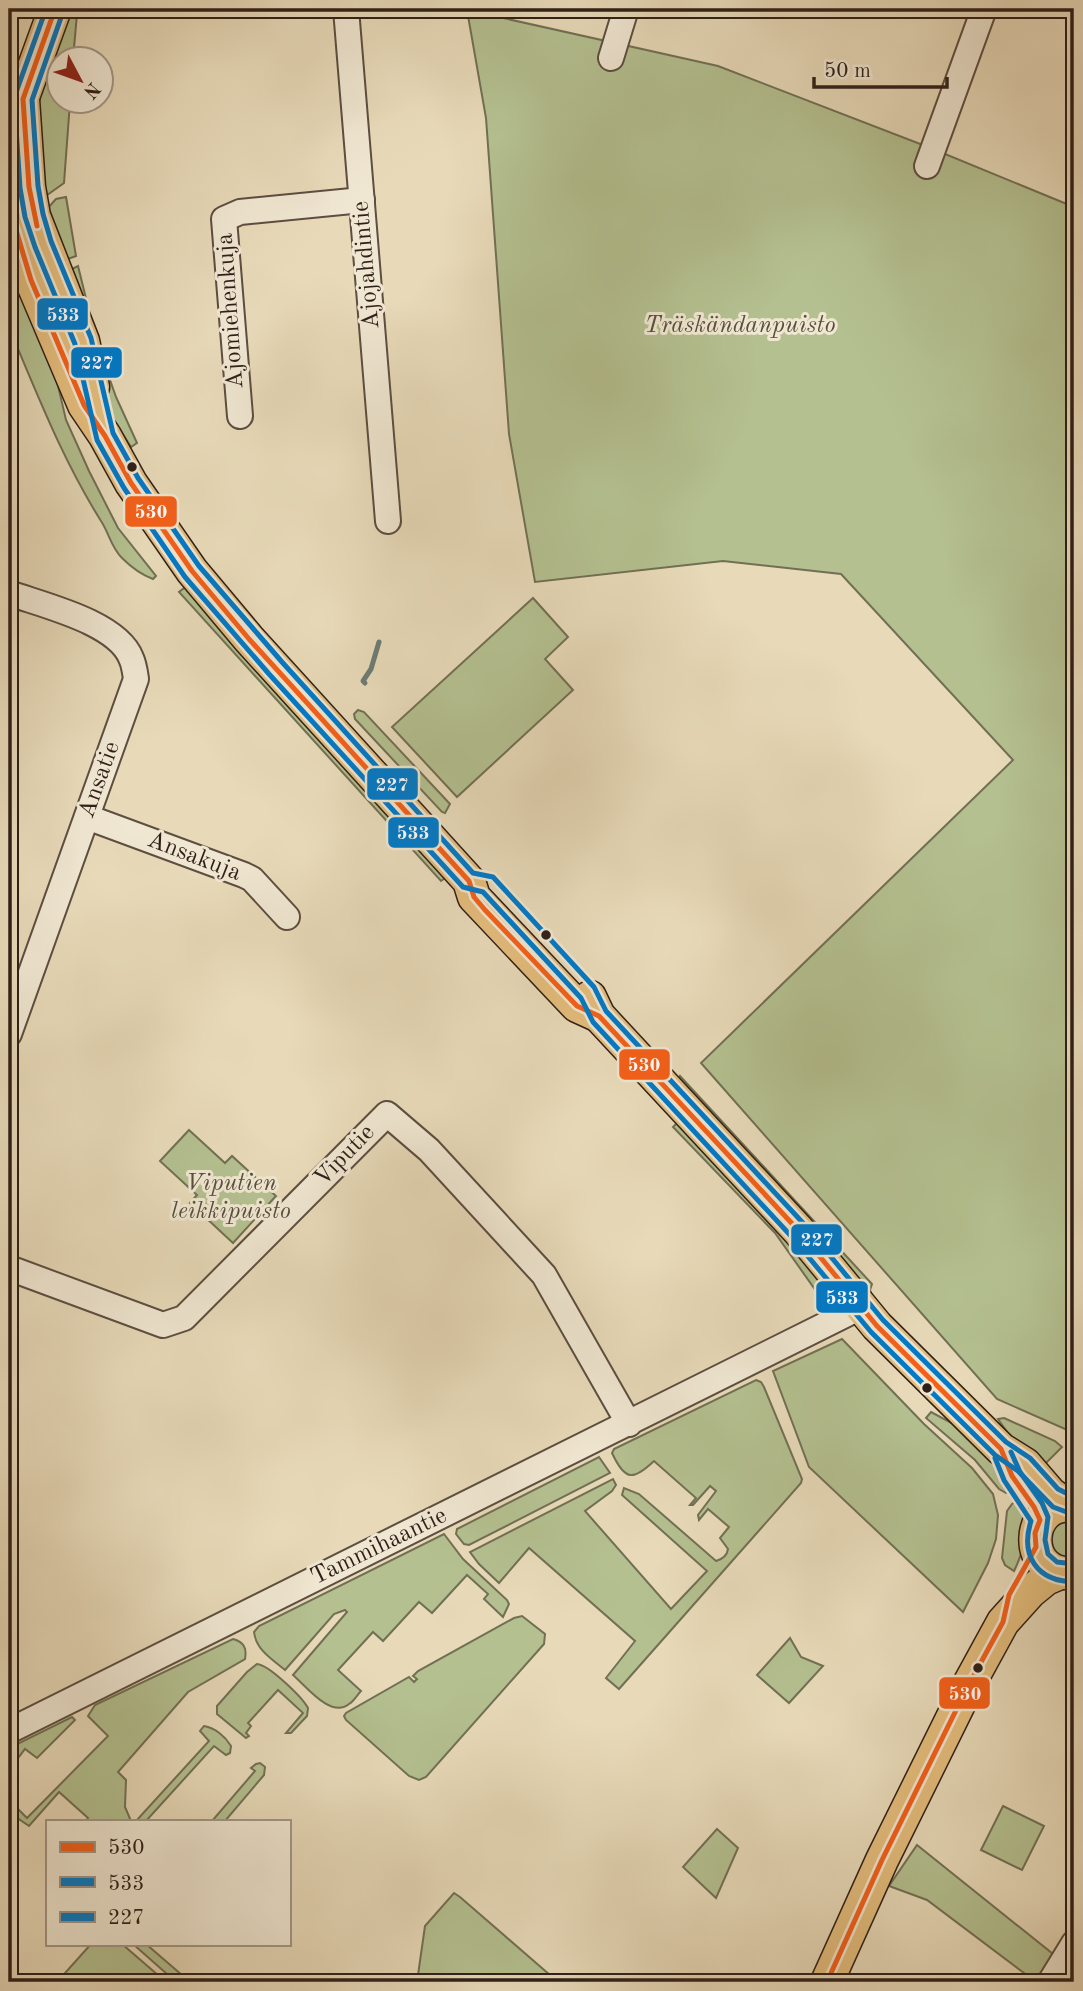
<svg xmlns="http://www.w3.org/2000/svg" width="1083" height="1991" font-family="'Old Standard TT',serif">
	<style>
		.green { fill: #b4c090; stroke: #717054; stroke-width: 2 }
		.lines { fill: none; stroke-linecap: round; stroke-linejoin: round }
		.stream { stroke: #6d7c74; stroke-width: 5 }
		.minor-casing { stroke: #5c4e41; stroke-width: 28 }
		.major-casing { stroke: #2e1f19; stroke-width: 35 }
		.minor { stroke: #f0e7d2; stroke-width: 24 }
		.major { stroke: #e4bd7c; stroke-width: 32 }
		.bus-1-casing { stroke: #f0e7d2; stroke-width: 10 }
		.bus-2-casing { stroke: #f0e7d2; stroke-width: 10 }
		.bus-3-casing { stroke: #f0e7d2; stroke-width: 10 }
		.bus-1 { stroke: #f56019; stroke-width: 5 }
		.bus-2 { stroke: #007ac9; stroke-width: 5 }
		.bus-3 { stroke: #007ac9; stroke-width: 5 }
		.bus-dot { fill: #2e1f19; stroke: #f0e7d2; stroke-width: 2.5 }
		.labels { text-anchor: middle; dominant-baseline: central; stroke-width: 6; stroke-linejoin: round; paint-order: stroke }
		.street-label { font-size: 24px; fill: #2e1f19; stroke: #f0e7d2 }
		.park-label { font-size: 24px; font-style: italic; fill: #564f3d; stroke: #f0e7d2 }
		.line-badge { stroke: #f0e7d2; stroke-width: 2.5 }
		.badge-label { font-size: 19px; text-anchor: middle; font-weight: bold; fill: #fff }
	</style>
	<rect width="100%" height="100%" fill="#e8dab9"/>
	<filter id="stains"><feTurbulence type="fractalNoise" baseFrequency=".00286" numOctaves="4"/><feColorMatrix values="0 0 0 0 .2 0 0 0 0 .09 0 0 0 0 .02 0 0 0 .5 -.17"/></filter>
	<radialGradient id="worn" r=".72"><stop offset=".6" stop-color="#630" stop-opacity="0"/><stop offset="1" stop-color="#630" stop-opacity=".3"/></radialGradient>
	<g class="green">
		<path d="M67 9H80L77 14 73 59 60 60V102H70L64 183 43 198 33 124 41 79Z"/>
		<path d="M467 10 718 66 928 147 1074 207V1433L997 1399 701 1063 1013 760 841 574 723 561 535 582 509 434 486 118Z"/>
		<path d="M66 197 76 256 57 263 47 209 56 199Z"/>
		<path d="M78 266 97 343 116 397 137 443 131 447 103 403 83 329 62 274Z"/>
		<path d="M9 288 24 300 56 377 66 420 89 471 118 528 156 576 153 579C142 575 131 567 122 558 111 547 109 533 101 521 64 462 40 401 13 337L9 338Z"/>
		<path d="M188 585 449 875 441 881 179 592Z"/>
		<path d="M533 598 568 637 545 659 573 690 457 797 392 727Z"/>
		<path d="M358 710 364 712 450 804 445 813 442 812 355 719 354 714Z"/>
		<path d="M680 1076 872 1284 870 1290 872 1296 675 1084Z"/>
		<path d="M676 1124H685L783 1231 825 1286 828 1293 826 1298H821L775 1233 673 1127Z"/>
		<path d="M189 1130 225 1163 232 1156 276 1196 233 1243 190 1203 197 1195 160 1161Z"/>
		<path d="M842 1339 924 1424 972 1468 993 1494 998 1515 996 1539 988 1563 963 1612 809 1467 773 1371Z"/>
		<path d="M756 1380 761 1382 764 1387 802 1479 801 1483 619 1689 606 1678 635 1641 529 1548 499 1583 479 1564 470 1552 613 1479 616 1485 612 1491 585 1511 671 1609 707 1571 622 1495 624 1488 639 1494 716 1561C723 1559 727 1556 728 1549L720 1538 729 1527 708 1509 699 1520 698 1515 716 1491 710 1486 693 1505H690L696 1498 654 1461C633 1481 625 1481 612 1453L614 1449Z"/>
		<path d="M931 1412 961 1428 994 1462 1013 1490 1006 1493 999 1489 975 1460 926 1418Z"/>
		<path d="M1004 1418 1055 1441 1062 1447 1038 1471 1029 1463 998 1419Z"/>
		<path d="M599 1457 610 1473 469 1545 464 1544 456 1534 457 1529Z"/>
		<path d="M1019 1500C1030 1524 1025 1549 1014 1571L1005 1565 1002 1558 1007 1511 1012 1504Z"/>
		<path d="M1074 1520V1560L1054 1554 1049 1535 1056 1524Z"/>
		<path d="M444 1534 463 1559 507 1600 509 1604 503 1617 484 1599 488 1594 467 1575 432 1613 419 1602 383 1641 373 1632 338 1670 361 1691C357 1695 354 1701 349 1704 331 1719 306 1686 293 1675L347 1612 345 1610 334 1614 285 1670C272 1659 256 1650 254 1632L259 1626Z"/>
		<path d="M522 1616 545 1634 544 1644 426 1777 419 1780 409 1776 346 1720 344 1716 346 1713 409 1677 414 1682 417 1679 413 1676 418 1671 514 1618Z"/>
		<path d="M790 1638 801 1657 823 1666 789 1703 757 1675Z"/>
		<path d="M233 1639C244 1642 247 1648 245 1659L188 1692 118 1772 126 1780 125 1807 131 1821H86L88 1818 59 1792 29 1826 13 1815 15 1806 27 1818 108 1736 88 1716 95 1705Z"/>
		<path d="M257 1664C269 1665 302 1697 308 1708L307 1716 291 1733H286L303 1713 278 1690 248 1723 251 1726 246 1733 249 1736 246 1738 217 1714V1706L247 1672Z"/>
		<path d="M72 1717 75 1720 37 1758 25 1749 9 1770V1748Z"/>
		<path d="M204 1726C215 1728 225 1736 231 1746L230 1753 226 1755 214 1746 146 1821H136L209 1741 200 1731Z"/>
		<path d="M256 1764 260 1763 265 1767 264 1775 225 1821H212L255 1771 251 1768Z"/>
		<path d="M1003 1806 1044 1826 1022 1870 981 1850Z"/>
		<path d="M717 1829 738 1848 716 1898 683 1867Z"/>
		<path d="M917 1845 1058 1958 1041 1982H1036L927 1900 889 1886Z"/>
		<path d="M454 1893 460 1897 558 1982H417L425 1926Z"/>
		<path d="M91 1944H122L166 1982H57Z"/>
		<path d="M133 1944H146L190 1982H176Z"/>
	</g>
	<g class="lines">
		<path class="stream" d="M365 683 363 681 371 669 379 642"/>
		<g class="minor-casing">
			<g id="minor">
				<path d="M346 9 388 521"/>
				<path d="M611 58 626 9"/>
				<path d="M927 166 984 9"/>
				<path d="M240 416 224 219 240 212 362 200"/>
				<path d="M9 593C42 605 117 622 131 658 134 664 135 672 136 679L9 1034"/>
				<path d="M87 817 244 875 252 879 287 917"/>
				<path d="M9 1268 163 1325 184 1318 387 1114 429 1150 544 1275 629 1424"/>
				<path d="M9 1731 861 1307"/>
				<path d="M1050 1982 1074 1943"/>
			</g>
		</g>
		<g class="major-casing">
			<g id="major">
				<path d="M23 99 29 187 34 216 83 341 93 387"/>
				<path d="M15 119 55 9"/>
				<path d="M9 172 13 220 31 280 84 405 105 436 131 483 192 571 249 639 469 881 474 897 577 1006 599 1016"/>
				<path d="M590 997 599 1016 798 1230 877 1326 1001 1449 1025 1464 1050 1493 1066 1505"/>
				<path d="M1074 1506C1024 1499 1021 1578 1074 1573"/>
				<path d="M827 1982 882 1860 968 1686 1003 1622 1030 1592 1046 1579 1060 1573"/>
			</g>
		</g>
		<use href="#minor" class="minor"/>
		<use href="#major" class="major"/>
		<g class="bus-1-casing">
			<g id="bus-1">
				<path d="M9 172 13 220 31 280 84 405 105 436 131 483 192 571 249 639 469 881 474 897 485 910 577 1006 599 1016 798 1230 877 1326 1001 1449 1012 1476 1034 1507 1040 1520 1035 1533 1036 1547 1009 1595 1003 1622 968 1686 882 1860 827 1982"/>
				<path d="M37 226 29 187 23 99 55 9"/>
			</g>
		</g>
		<g class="bus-2-casing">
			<g id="bus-2">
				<path d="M46 9 14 98 20 188 25 217 35 247 75 344 97 440 124 488 185 577 269 674 463 887 483 892 581 998 593 1022 791 1236 871 1332 995 1455 1018 1471 1053 1507 1072 1514"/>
				<path d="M995 1458 1004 1480 1031 1521C1020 1556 1037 1581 1074 1582"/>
			</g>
		</g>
		<g class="bus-3-casing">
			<g id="bus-3">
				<path d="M63 12 32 100 38 186 43 214 51 241 91 338 113 433 138 478 199 566 282 662 473 873 493 877 594 987 606 1011 804 1224 883 1320 1006 1442 1030 1458 1058 1489 1074 1497"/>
				<path d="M1011 1452 1020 1472 1042 1503 1048 1517 1045 1540 1048 1554 1057 1562 1074 1564"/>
			</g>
		</g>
		<use href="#bus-1" class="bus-1"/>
		<use href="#bus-2" class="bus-2"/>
		<use href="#bus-3" class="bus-3"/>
	</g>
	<g class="bus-dot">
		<circle cx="132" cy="467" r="6"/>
		<circle cx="546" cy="935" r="6"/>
		<circle cx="927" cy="1388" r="6"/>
		<circle cx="978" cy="1668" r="6"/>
	</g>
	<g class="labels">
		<g class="street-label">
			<text transform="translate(367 265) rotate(-95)">Ajojahdintie</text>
			<text transform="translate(231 311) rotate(-94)">Ajomiehenkuja</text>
			<text transform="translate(100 780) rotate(-70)">Ansatie</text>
			<text transform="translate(194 857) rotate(21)">Ansakuja</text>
			<text transform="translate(345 1156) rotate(-46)">Viputie</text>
			<text transform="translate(379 1547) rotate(-26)">Tammihaantie</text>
		</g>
		<g class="park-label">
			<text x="740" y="326">Träskändanpuisto</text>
			<text x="231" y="1184">Viputien<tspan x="231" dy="28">leikkipuisto</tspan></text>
		</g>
	</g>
	<g class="line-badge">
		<rect x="36" y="297" width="53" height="34" rx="7" fill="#007ac9"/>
		<rect x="70" y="346" width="53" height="33" rx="7" fill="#007ac9"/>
		<rect x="124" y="495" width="54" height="33" rx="7" fill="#f56019"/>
		<rect x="366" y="767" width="53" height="34" rx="7" fill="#007ac9"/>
		<rect x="387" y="816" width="53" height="33" rx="7" fill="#007ac9"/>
		<rect x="618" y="1048" width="53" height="33" rx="7" fill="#f56019"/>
		<rect x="790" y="1223" width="53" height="33" rx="7" fill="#007ac9"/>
		<rect x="815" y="1280" width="54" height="34" rx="7" fill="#007ac9"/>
		<rect x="938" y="1676" width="53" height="34" rx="7" fill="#f56019"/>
	</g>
	<g class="badge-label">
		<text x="63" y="321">533</text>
		<text x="97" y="369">227</text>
		<text x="151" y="518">530</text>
		<text x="392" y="791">227</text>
		<text x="413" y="839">533</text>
		<text x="644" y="1071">530</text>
		<text x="817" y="1246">227</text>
		<text x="842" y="1304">533</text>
		<text x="965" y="1700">530</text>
	</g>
	<rect width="1083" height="1991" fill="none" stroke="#e8dab9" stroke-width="35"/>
	<rect x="10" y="10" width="1062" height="1970" fill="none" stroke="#2e1f19" stroke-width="3.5"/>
	<rect x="18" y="18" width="1048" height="1956" fill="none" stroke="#2e1f19" stroke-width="2"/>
	<rect x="46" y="1820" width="245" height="126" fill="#f0e7d2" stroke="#a29788" stroke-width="2"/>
	<rect x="60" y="1842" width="35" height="10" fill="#f56019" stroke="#a29788" stroke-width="2"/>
	<text x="108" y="1854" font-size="21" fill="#2e1f19">530</text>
	<rect x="60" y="1877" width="35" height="10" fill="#007ac9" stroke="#a29788" stroke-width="2"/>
	<text x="108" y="1890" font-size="21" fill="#2e1f19">533</text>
	<rect x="60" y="1912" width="35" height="10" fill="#007ac9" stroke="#a29788" stroke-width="2"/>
	<text x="108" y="1924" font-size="21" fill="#2e1f19">227</text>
	<g transform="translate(80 80) rotate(131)"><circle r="33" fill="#f0e7d2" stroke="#a29788" stroke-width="2"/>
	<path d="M0-5L12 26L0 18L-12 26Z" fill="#8f2418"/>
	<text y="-10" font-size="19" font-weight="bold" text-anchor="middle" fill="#2e1f19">N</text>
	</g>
	<path d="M814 77v10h133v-10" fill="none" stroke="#2e1f19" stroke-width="3.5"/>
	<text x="824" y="77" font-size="21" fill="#2e1f19" stroke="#f0e7d2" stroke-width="5" paint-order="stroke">50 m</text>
	<rect width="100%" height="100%" filter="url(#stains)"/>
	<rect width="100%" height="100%" fill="url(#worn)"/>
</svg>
